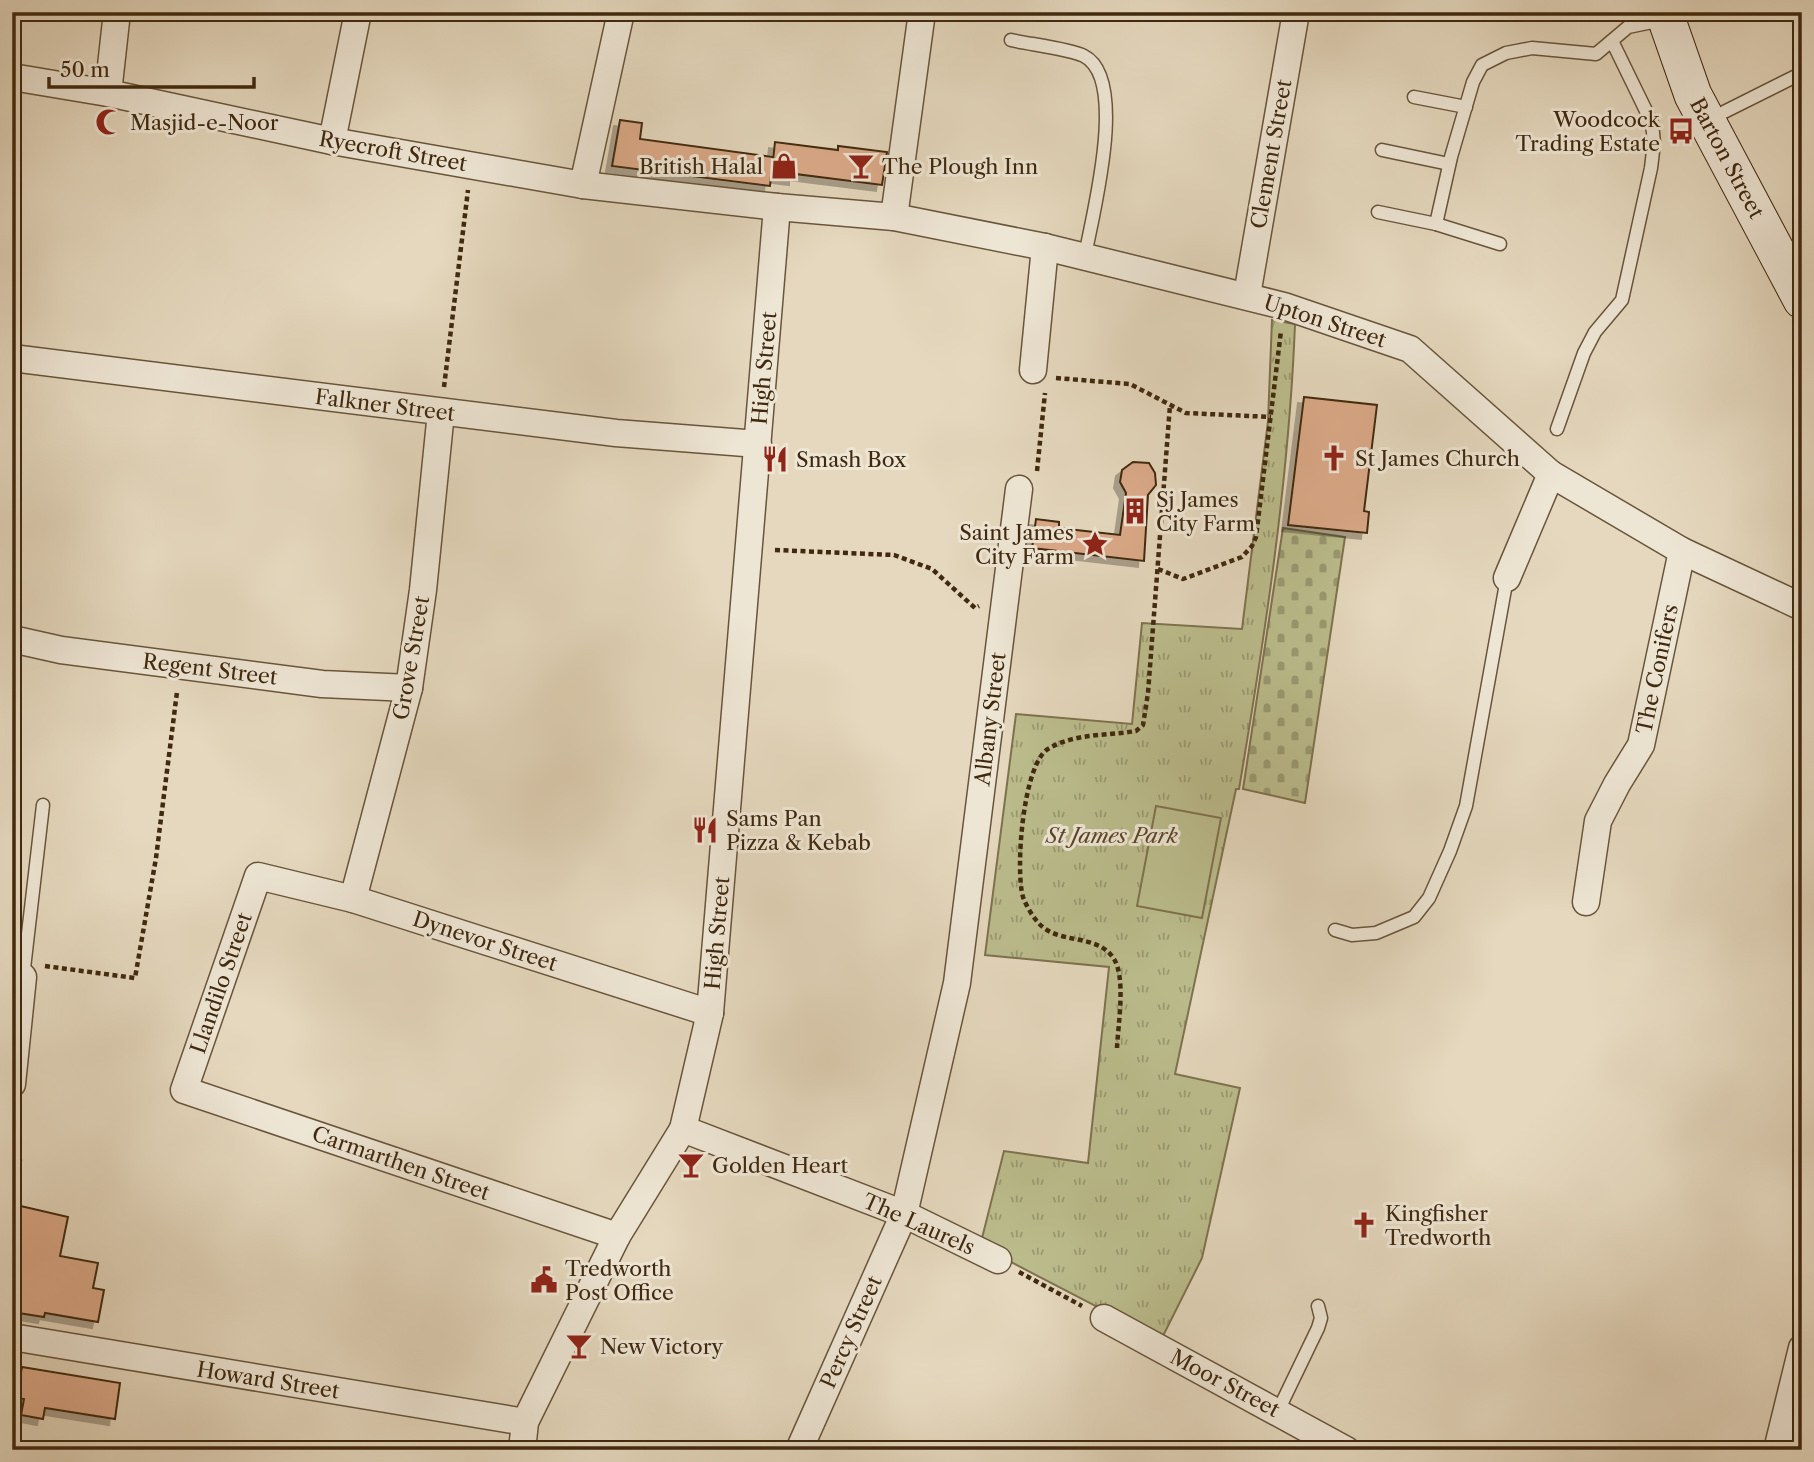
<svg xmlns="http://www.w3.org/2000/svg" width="1814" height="1462" font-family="'Libre Caslon Text',serif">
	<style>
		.grass { fill: url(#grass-tufts); stroke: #7e724e; stroke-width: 2 }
		.cemetery { fill: url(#cemetery-stones); stroke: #7e724e; stroke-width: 2 }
		.pitch { fill: #bbbc8c; stroke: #7e724e; stroke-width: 2 }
		.building { fill: #dba988; stroke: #40290f; stroke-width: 2; filter: url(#shadow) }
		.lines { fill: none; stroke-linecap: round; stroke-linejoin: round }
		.service-casing { stroke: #69553b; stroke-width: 15 }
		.minor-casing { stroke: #69553b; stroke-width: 29 }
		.secondary-casing { stroke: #40290f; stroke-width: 39 }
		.path { stroke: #40290f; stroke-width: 4.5; stroke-dasharray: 5 3.5; stroke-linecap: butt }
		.service { stroke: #eee6d5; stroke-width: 12 }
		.minor { stroke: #eee6d5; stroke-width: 26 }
		.secondary { stroke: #eee6d5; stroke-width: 37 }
		.labels { text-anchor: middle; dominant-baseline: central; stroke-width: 6; stroke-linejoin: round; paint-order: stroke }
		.poi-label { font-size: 21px; fill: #40290f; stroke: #eee6d5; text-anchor: start }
		.street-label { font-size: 21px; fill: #40290f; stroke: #eee6d5 }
		.park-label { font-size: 21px; font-style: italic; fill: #594628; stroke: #eee6d5 }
	</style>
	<defs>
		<pattern id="grass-tufts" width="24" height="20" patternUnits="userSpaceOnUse" patternTransform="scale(1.75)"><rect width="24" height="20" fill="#bbbc8c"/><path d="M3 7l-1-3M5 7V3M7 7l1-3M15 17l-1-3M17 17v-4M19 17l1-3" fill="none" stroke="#999971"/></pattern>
		<pattern id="cemetery-stones" width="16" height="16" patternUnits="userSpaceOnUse" patternTransform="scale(1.75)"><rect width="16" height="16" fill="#bbbc8c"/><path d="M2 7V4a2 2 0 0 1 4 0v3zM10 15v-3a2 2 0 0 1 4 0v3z" fill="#999971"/></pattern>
		<filter id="shadow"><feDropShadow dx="-6" dy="6" stdDeviation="0" flood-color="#0004"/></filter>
	</defs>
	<rect width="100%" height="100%" fill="#e5d8be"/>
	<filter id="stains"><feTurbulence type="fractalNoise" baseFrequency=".00286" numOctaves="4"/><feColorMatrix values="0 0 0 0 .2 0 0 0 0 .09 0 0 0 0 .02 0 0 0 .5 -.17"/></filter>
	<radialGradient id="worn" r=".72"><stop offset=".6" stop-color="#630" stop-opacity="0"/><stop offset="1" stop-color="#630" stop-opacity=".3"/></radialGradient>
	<path class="grass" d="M1272 320 1295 324C1289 480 1265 635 1239 789H1236L1175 1074 1240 1088 1202 1258 1161 1340 980 1246 1004 1151 1088 1163 1109 967 985 955 1016 714 1132 724 1142 623 1242 629 1268 421Z"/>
	<path class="cemetery" d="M1283 528 1345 537 1305 803 1243 789Z"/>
	<path class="pitch" d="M1156 806 1221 818 1202 918 1137 906Z"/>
	<g class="building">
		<path d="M620 120 642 123 640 139 773 157 772 170 775 142 838 150V146L887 152 882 185 795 174V179L771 176 770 186 612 166Z"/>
		<path d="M1304 397 1377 405 1364 511 1369 512 1367 533 1288 525Z"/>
		<path d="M1133 462 1149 463 1155 473 1156 485 1148 495 1144 561 1032 548 1036 519 1059 522V528L1120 535 1126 493 1120 482 1122 470Z"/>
		<path d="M12 1204 68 1217 60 1256 98 1263 93 1288 104 1290 98 1322 45 1313 44 1317 12 1312Z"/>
		<path d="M22 1367 120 1383 115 1419 45 1408 43 1419 21 1415 24 1399 16 1398Z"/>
	</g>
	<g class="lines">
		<g class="service-casing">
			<g id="service">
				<path d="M1011 40C1028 44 1071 49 1084 56 1129 79 1092 216 1085 256"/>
				<path d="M1414 97 1466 107"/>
				<path d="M1710 119 1802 73"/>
				<path d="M1382 150 1449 164"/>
				<path d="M1378 212 1436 224 1500 244"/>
				<path d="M1436 224 1451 157 1473 82 1482 65 1506 53 1532 48 1596 54 1628 27 1662 20"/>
				<path d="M1557 429 1584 353 1595 332 1622 300 1651 168 1654 143 1652 123 1612 41"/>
				<path d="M1335 930 1352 935 1376 933 1414 917 1429 898 1450 851 1466 806 1507 578"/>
				<path d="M23 977 43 805"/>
				<path d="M1278 1411 1318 1328 1321 1318 1318 1306"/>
			</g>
		</g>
		<g class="minor-casing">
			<g id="minor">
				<path d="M12 77 108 93 332 141 583 185 777 207 894 217 1045 247 1284 306 1410 349 1551 474 1682 551 1802 607"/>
				<path d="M108 93 117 12"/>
				<path d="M332 141 358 12"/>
				<path d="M583 185 621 12"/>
				<path d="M894 217 922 12"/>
				<path d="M1247 295 1296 12"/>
				<path d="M12 358 616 433 758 444"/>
				<path d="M1033 370 1045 247"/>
				<path d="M1507 578 1551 474"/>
				<path d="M12 639 61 650 322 684 409 688"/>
				<path d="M353 899 409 688 423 590 441 412"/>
				<path d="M1586 902 1598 821 1617 784 1641 745 1682 551"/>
				<path d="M12 976 23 977 12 1084"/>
				<path d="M683 1129 904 1214 998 1260"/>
				<path d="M617 1236 184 1090 258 876 353 899 710 1013"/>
				<path d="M1104 1318 1346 1450"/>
				<path d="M12 1337 525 1422"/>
				<path d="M522 1450 525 1422 617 1236 683 1129 710 1013 777 207"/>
				<path d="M799 1450 904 1214 957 983 1019 489"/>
				<path d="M1777 1450 1802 1348"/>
			</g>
		</g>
		<g class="secondary-casing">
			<path id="secondary" d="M1664 12 1693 95 1802 300"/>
		</g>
		<g class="path">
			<path d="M1056 378 1130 384 1186 413 1271 417"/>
			<path d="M444 387 468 190"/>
			<path d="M1037 471 1045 393"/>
			<path d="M775 550 894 555 932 569 975 608 979 606"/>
			<path d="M1158 569 1183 579 1242 557 1252 546 1256 537 1281 331"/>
			<path d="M45 966 135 978 156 858 177 692"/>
			<path d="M1117 1048C1118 1025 1126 978 1114 959 1096 931 1056 947 1036 920 1031 914 1026 905 1023 897 1015 870 1023 764 1048 749 1074 733 1107 736 1136 731L1143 725 1148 693 1170 405"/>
			<path d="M12 1156 20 1160 12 1222"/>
			<path d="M1019 1272 1082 1306"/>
		</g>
		<use href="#service" class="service"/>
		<use href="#minor" class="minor"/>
		<use href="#secondary" class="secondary"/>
	</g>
	<defs>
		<g id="mosque-bare" transform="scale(2.1)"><path d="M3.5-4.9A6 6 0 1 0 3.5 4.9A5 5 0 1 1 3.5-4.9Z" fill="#8f2418" stroke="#eee6d5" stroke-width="2.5" paint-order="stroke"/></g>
		<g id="bus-bare" transform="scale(2.1)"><path d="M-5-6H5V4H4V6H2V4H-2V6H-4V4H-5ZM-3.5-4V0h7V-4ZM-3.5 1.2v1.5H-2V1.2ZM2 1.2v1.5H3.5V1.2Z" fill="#8f2418" stroke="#eee6d5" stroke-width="2.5" paint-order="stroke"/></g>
		<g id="shop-bare" transform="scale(2.1)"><path d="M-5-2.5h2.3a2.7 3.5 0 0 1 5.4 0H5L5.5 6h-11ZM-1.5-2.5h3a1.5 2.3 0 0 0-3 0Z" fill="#8f2418" stroke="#eee6d5" stroke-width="2.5" paint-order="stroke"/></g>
		<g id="bar-bare" transform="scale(2.1)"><path d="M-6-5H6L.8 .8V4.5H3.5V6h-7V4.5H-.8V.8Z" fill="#8f2418" stroke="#eee6d5" stroke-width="2.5" paint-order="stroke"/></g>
		<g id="church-bare" transform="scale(2.1)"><path d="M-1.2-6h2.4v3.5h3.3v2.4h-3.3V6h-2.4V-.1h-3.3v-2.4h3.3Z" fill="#8f2418" stroke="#eee6d5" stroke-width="2.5" paint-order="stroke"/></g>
		<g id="restaurant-bare" transform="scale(2.1)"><path d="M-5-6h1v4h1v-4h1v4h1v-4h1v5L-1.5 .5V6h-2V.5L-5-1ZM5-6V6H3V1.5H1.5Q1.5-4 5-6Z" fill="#8f2418" stroke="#eee6d5" stroke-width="2.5" paint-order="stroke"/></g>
		<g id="building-bare" transform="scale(2.1)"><path d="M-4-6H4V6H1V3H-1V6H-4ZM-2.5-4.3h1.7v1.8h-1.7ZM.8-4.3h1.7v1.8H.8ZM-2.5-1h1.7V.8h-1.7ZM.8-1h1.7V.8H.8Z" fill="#8f2418" stroke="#eee6d5" stroke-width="2.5" paint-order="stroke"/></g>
		<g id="sight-bare" transform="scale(2.1)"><path d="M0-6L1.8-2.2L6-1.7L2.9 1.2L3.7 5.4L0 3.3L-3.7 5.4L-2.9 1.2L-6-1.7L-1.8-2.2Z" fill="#8f2418" stroke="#eee6d5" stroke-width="2.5" paint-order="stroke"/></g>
		<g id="civic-bare" transform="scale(2.1)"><path d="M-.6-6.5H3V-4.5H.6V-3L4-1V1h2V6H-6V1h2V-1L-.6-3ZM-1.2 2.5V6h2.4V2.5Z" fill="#8f2418" stroke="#eee6d5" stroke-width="2.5" paint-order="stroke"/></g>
	</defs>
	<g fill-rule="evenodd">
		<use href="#mosque-bare" x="109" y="122"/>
		<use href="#bus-bare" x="1681" y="131"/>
		<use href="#shop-bare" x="784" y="166"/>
		<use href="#bar-bare" x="861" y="166"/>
		<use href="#church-bare" x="1334" y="458"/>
		<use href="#restaurant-bare" x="775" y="459"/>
		<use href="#building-bare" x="1135" y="511"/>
		<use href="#sight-bare" x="1095" y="544"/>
		<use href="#restaurant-bare" x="705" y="830"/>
		<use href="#bar-bare" x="691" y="1165"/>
		<use href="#church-bare" x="1364" y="1225"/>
		<use href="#civic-bare" x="544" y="1280"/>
		<use href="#bar-bare" x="579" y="1346"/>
	</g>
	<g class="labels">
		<g class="poi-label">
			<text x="1660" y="119" text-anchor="end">Woodcock<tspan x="1660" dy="24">Trading Estate</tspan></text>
			<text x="130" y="122">Masjid-e-Noor</text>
			<text x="763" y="166" text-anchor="end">British Halal</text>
			<text x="882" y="166">The Plough Inn</text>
			<text x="1355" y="458">St James Church</text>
			<text x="796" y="459">Smash Box</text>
			<text x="1156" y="499">Sj James<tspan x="1156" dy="24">City Farm</tspan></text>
			<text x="1074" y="532" text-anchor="end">Saint James<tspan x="1074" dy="24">City Farm</tspan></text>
			<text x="726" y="818">Sams Pan<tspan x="726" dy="24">Pizza &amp; Kebab</tspan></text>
			<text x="712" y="1165">Golden Heart</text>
			<text x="1385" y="1213">Kingfisher<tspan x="1385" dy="24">Tredworth</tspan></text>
			<text x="565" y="1268">Tredworth<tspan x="565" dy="24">Post Office</tspan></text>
			<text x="600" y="1346">New Victory</text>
		</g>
		<g class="street-label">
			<text transform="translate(393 151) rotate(10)">Ryecroft Street</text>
			<text transform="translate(1271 154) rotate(-80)">Clement Street</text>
			<text transform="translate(1727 158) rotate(62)">Barton Street</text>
			<text transform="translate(1325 321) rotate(18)">Upton Street</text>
			<text transform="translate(764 368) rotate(-85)">High Street</text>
			<text transform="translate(385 405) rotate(7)">Falkner Street</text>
			<text transform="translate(411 658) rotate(-80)">Grove Street</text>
			<text transform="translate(210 669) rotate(7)">Regent Street</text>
			<text transform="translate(1657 669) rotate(-78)">The Conifers</text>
			<text transform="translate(990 719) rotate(-83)">Albany Street</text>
			<text transform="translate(717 933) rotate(-85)">High Street</text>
			<text transform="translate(485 941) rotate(18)">Dynevor Street</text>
			<text transform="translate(221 983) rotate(-71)">Llandilo Street</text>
			<text transform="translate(401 1163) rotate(19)">Carmarthen Street</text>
			<text transform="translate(919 1224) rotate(24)">The Laurels</text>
			<text transform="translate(851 1332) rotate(-66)">Percy Street</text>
			<text transform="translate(268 1380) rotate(9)">Howard Street</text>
			<text transform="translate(1225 1383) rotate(28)">Moor Street</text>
		</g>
		<g class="park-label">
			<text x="1112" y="835">St James Park</text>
		</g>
	</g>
	<rect width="1814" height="1462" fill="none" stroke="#e5d8be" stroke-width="42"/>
	<rect x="14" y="14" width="1786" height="1434" fill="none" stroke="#40290f" stroke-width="3.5"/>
	<rect x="21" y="21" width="1772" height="1420" fill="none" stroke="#40290f" stroke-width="2"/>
	<path d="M49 77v10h205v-10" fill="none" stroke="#40290f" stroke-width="3.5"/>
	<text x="60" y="77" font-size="21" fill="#40290f" stroke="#eee6d5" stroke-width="5" paint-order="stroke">50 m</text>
	<rect width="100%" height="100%" filter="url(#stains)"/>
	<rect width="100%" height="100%" fill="url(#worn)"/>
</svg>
